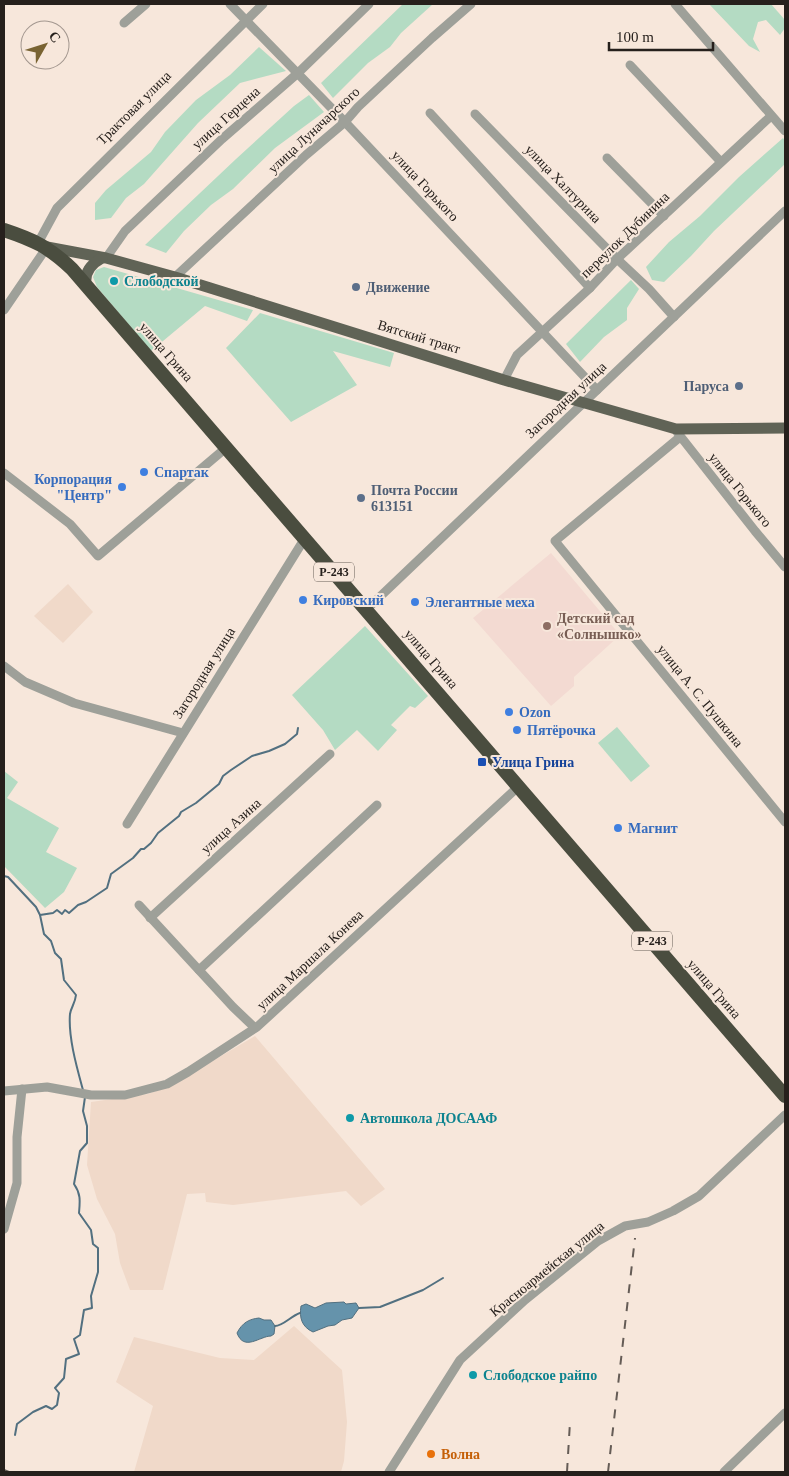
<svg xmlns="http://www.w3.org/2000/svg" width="789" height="1476" font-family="Georgia,serif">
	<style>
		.built { fill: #f0d9c9 }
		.education { fill: #f3dad2 }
		.green { fill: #b4dbc3 }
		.water { fill: #6593ab; stroke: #527080 }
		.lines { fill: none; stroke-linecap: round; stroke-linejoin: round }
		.stream { stroke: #527080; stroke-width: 2 }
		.minor { stroke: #9ea099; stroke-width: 9 }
		.major { stroke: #606356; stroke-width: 11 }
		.highway { stroke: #4a4d3f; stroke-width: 14 }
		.rail { stroke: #655c56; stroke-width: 2; stroke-dasharray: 9 9; stroke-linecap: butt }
		.culture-dot { fill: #0f9aa8; stroke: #f7e7db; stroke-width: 2 }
		.service-dot { fill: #5c6f8a; stroke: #f7e7db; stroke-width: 2 }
		.shop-dot { fill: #3f7fe0; stroke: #f7e7db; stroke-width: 2 }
		.education-dot { fill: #8d6e63; stroke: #f7e7db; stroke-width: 2 }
		.transit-dot { fill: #1a4fb4; stroke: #f7e7db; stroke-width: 2 }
		.food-dot { fill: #e8710a; stroke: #f7e7db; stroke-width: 2 }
		.labels { text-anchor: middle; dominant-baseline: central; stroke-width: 4; stroke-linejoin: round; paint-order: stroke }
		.shield { fill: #f7e7db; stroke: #655c55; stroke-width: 1 }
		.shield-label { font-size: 12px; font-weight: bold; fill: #26201c }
		.street-label { font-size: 14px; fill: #26201c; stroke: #f7e7db }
		.culture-label { font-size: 14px; font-weight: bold; fill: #0d838f; stroke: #f7e7db; text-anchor: start }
		.service-label { font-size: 14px; font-weight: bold; fill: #4e5e75; stroke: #f7e7db; text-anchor: start }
		.shop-label { font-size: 14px; font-weight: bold; fill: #366cbe; stroke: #f7e7db; text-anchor: start }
		.education-label { font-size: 14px; font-weight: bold; fill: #785e54; stroke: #f7e7db; text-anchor: start }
		.transit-label { font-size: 14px; font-weight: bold; fill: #164399; stroke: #f7e7db; text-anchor: start }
		.food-label { font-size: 14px; font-weight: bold; fill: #c56008; stroke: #f7e7db; text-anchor: start }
	</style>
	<rect width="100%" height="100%" fill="#f7e7db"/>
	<g class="built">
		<path d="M68 584 93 612 63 643 34 616Z"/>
		<path d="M255 1036 385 1189 361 1206 346 1191 233 1205 206 1202 205 1193 187 1194 163 1290H130L120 1263 115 1234 97 1199 87 1165 91 1102 148 1094 172 1085Z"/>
		<path d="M294 1326 342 1370 347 1422 344 1461 341 1472H134L153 1406 116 1382 134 1337 220 1358 254 1360Z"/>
	</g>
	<path class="education" d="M551 553 620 635 574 677V686L551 706 473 618Z"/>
	<g class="green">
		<path d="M403 4H433L401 33 390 47 368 63 333 98 321 83Z"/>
		<path d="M709 4H771L785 20V28L780 35 766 20 758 22 753 39 760 52 749 46Z"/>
		<path d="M259 47 286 71 240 83 198 123 144 184 126 198 111 218 95 220V203L106 190 151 152 165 132 196 100 230 75Z"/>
		<path d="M309 95 324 112 275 148 233 189 211 205 184 231 166 253 145 245 236 159 294 106Z"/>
		<path d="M783 138 785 141V164L714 231 691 256 664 282 652 280 646 267 669 242 700 216 739 177Z"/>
		<path d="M104 267 253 310 247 321 205 306 151 351 97 287 93 277 96 270Z"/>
		<path d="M631 280 639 289 627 308V320L604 337 580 362 566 344Z"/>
		<path d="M260 313 394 353 390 367 333 351 357 385 291 422 226 348Z"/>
		<path d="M365 626 428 696 415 708 410 706 391 725 397 730 378 751 357 730 335 750 323 730 292 695Z"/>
		<path d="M617 727 650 766 631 782 598 743Z"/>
		<path d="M4 771 18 782 7 798 59 828 46 852 77 868 64 892 45 908 4 866Z"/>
	</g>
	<g class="water">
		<path d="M344 1302 346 1304 356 1303 359 1308 352 1318 342 1320 335 1325 328 1326 313 1332C302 1327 299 1318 301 1306L306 1304 315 1308 326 1303Z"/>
		<path d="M259 1318 264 1320H271L275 1326 274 1334 271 1336C260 1336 244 1352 237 1333 242 1323 249 1319 259 1318Z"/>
	</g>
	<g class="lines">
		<g class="stream">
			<path d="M4 876 8 877 36 907 40 915 44 934 51 941 55 953 61 959 64 980 76 995C75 1004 71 1007 70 1014 68 1037 77 1068 83 1090"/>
			<path d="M40 915 53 913 57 910 62 914 65 910 69 913 78 905 86 902 107 888 111 874 133 858 141 849H144L151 843 158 833 179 816 181 812 196 803 219 784 223 776 231 770 252 756 269 751 285 744 297 734 298 728"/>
			<path d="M359 1308 380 1307 423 1290 443 1278"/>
			<path d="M275 1326C283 1326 291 1316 300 1313"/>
			<path d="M15 1435 17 1424 33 1412 46 1406 52 1409 57 1405 59 1393 55 1388 64 1378 66 1359 79 1354 74 1339 80 1335 84 1310 92 1308 91 1296 98 1272V1248L93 1244 91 1230 79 1213C80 1201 81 1194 74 1184L80 1151 87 1143V1126L83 1111 85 1097"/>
		</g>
		<g class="minor">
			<path d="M230 4 345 122 597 390"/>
			<path d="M675 4 785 131"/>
			<path d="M124 23 146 4"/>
			<path d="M630 65 721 162"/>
			<path d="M430 113 590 288"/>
			<path d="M475 114 617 259 649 289 674 317"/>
			<path d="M607 158 664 216"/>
			<path d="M38 243 57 208 263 4"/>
			<path d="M106 258 125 231 222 139 298 73 369 4"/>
			<path d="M175 277 306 155 345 122 358 107 432 38 471 4"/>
			<path d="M4 310 47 247"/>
			<path d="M504 380 517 355 590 288 617 259 771 116"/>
			<path d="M677 432 755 531 785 567"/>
			<path d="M680 437 555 541 785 822"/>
			<path d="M4 473 70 524 98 556 227 447"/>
			<path d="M367 609 785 211"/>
			<path d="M4 666 25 682 74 703 183 733"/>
			<path d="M127 824 305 538"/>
			<path d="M139 905 233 1007 255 1028"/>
			<path d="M150 918 330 754"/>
			<path d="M199 970 377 805"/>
			<path d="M4 1091 47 1087 91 1095H125L167 1084 188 1072 257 1027 519 786"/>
			<path d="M4 1229 17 1183V1137L22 1089"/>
			<path d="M389 1472 460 1360 525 1300 598 1241 625 1226 648 1222 673 1211 699 1196 785 1115"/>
			<path d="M724 1472 785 1413"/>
		</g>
		<g class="major">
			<path d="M47 247 106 258 175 277 504 380 676 429 785 428"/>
			<path d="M86 285C84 272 91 264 102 258"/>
		</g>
		<path class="highway" d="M4 230C34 240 49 247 72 269L785 1096"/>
		<g class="rail">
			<path d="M4 1470 9 1472"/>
			<path d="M567 1472 570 1422"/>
			<path d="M608 1472 635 1238"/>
		</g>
	</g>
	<g class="culture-dot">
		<circle cx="114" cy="281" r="5"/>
		<circle cx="350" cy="1118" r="5"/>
		<circle cx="473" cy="1375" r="5"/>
	</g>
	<g class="service-dot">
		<circle cx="356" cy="287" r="5"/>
		<circle cx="739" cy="386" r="5"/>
		<circle cx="361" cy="498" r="5"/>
	</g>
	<g class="shop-dot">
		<circle cx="144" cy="472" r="5"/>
		<circle cx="122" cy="487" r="5"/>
		<circle cx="303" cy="600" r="5"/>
		<circle cx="415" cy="602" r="5"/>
		<circle cx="509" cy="712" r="5"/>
		<circle cx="517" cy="730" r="5"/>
		<circle cx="618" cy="828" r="5"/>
	</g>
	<circle class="education-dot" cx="547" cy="626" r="5"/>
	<rect class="transit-dot" x="477" y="757" width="10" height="10" rx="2.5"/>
	<circle class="food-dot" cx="431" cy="1454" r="5"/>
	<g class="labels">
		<g class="shield">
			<rect x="314" y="562.5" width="40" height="19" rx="4"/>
			<rect x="632" y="931.5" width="40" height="19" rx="4"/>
		</g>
		<g class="shield-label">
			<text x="334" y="572">Р-243</text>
			<text x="652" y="941">Р-243</text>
		</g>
		<g class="street-label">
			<text transform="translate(134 108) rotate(-45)">Трактовая улица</text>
			<text transform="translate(226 118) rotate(-42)">улица Герцена</text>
			<text transform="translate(314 130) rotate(-43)">улица Луначарского</text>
			<text transform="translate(563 184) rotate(46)">улица Халтурина</text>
			<text transform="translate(425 186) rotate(47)">улица Горького</text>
			<text transform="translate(625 235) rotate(-44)">переулок Дубинина</text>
			<text transform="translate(419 337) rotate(17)">Вятский тракт</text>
			<text transform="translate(166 352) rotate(49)">улица Грина</text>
			<text transform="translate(566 400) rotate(-43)">Загородная улица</text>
			<text transform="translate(740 490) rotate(51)">улица Горького</text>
			<text transform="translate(431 659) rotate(49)">улица Грина</text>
			<text transform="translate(204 673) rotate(-58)">Загородная улица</text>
			<text transform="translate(700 696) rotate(51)">улица А. С. Пушкина</text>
			<text transform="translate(231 826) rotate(-42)">улица Азина</text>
			<text transform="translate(310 960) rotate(-43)">улица Маршала Конева</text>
			<text transform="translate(714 989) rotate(49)">улица Грина</text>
			<text transform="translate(547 1269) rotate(-39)">Красноармейская улица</text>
		</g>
		<g class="culture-label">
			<text x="124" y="281">Слободской</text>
			<text x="360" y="1118">Автошкола ДОСААФ</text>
			<text x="483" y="1375">Слободское райпо</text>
		</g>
		<g class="service-label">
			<text x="366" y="287">Движение</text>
			<text x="729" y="386" text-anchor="end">Паруса</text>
			<text x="371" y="490">Почта России<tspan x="371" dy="16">613151</tspan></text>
		</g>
		<g class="shop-label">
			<text x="154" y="472">Спартак</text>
			<text x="112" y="479" text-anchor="end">Корпорация<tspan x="112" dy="16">"Центр"</tspan></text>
			<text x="313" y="600">Кировский</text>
			<text x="425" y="602">Элегантные меха</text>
			<text x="519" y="712">Ozon</text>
			<text x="527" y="730">Пятёрочка</text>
			<text x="628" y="828">Магнит</text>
		</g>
		<g class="education-label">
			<text x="557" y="618">Детский сад<tspan x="557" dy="16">«Солнышко»</tspan></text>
		</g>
		<g class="transit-label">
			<text x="492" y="762">Улица Грина</text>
		</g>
		<g class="food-label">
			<text x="441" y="1454">Волна</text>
		</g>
	</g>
	<rect width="789" height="1476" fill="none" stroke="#26201c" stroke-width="10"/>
	<g transform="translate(45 45) rotate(51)"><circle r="24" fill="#f7e7db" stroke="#a3978f"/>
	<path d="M0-4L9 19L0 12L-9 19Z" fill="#796332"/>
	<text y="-8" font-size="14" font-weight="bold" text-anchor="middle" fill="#26201c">С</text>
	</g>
	<path d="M609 42v8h104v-8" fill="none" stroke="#26201c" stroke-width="2.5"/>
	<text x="616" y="42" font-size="15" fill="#26201c" stroke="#f7e7db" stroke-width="4" paint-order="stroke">100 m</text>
</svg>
